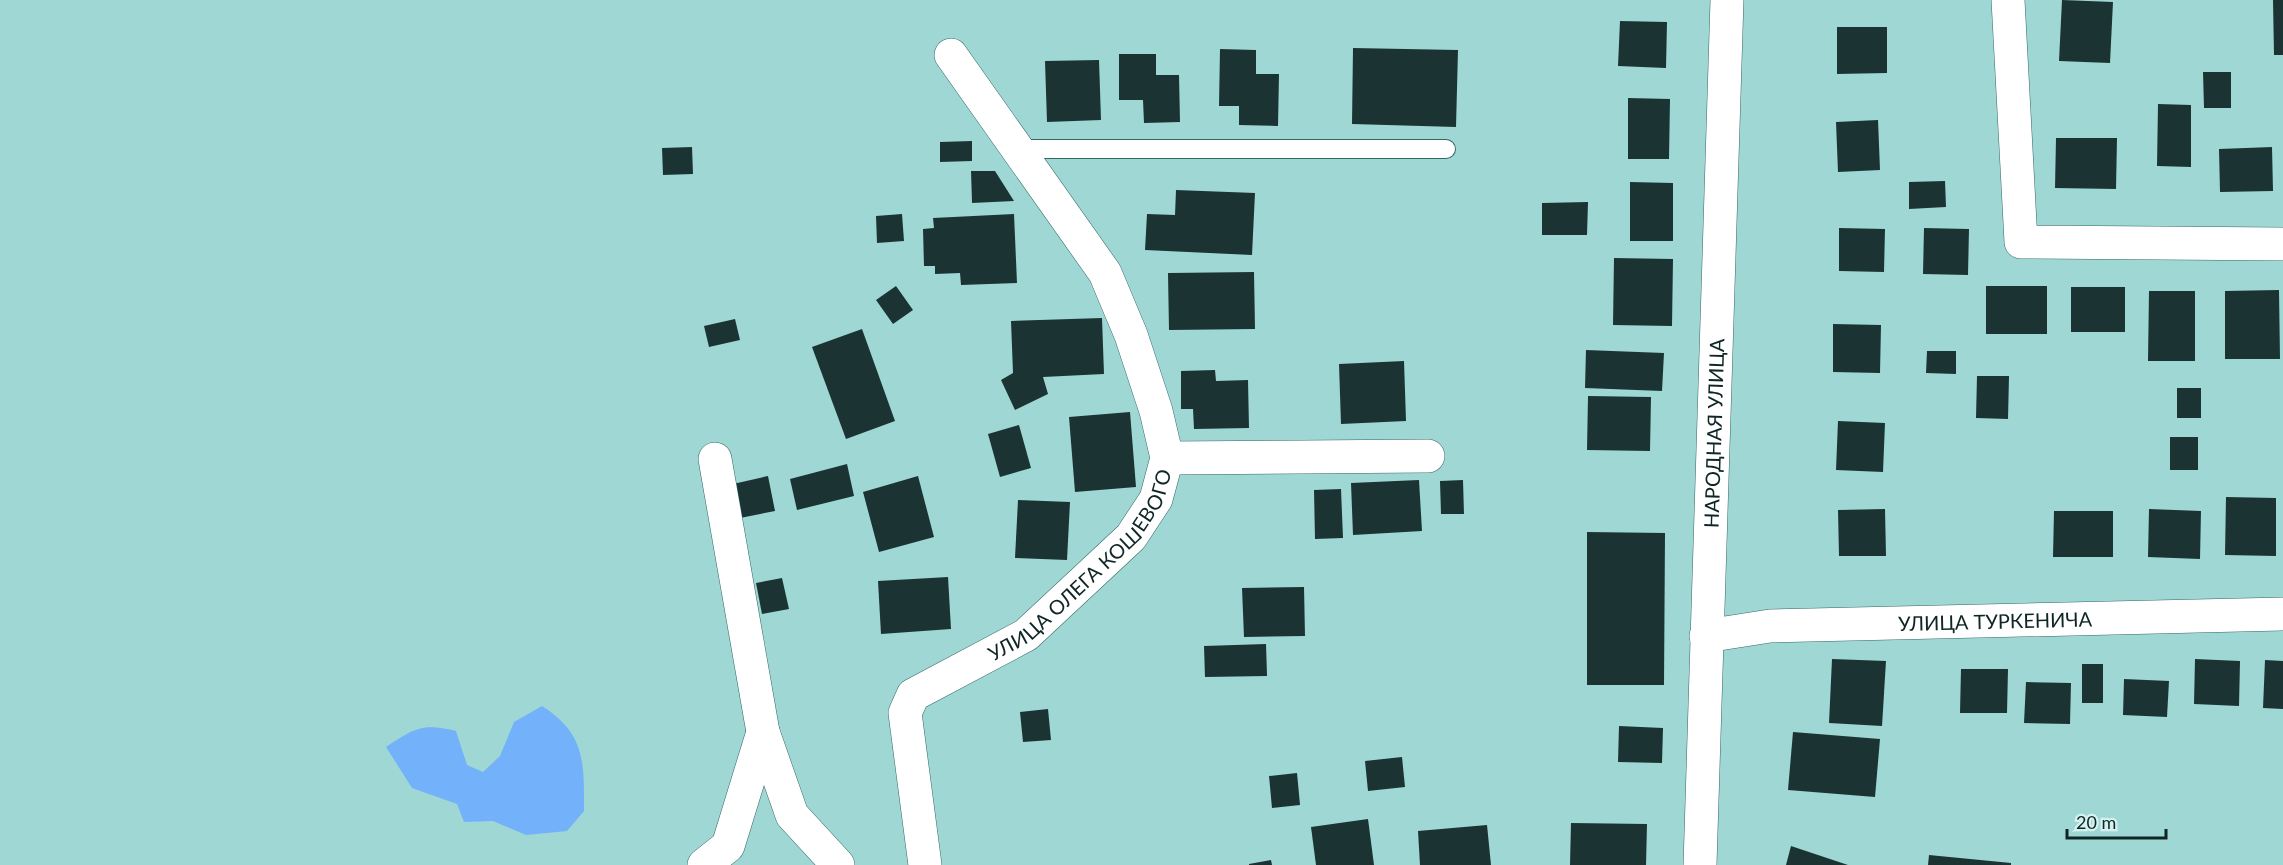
<svg xmlns="http://www.w3.org/2000/svg" width="2283" height="865" font-family="Lato,sans-serif">
	<style>
		.water { fill: #73b1fa }
		.building { fill: #1b3433 }
		.lines { fill: none; stroke-linecap: round; stroke-linejoin: round }
		.lane-casing { stroke: #326866; stroke-width: 20 }
		.street-casing { stroke: #326866; stroke-width: 34 }
		.lane { stroke: #fff; stroke-width: 18 }
		.street { stroke: #fff; stroke-width: 33 }
		.labels { text-anchor: middle; dominant-baseline: central; stroke-width: 6; stroke-linejoin: round; paint-order: stroke }
		.street-label { font-size: 20px; fill: #0f2625; stroke: #d6f2f0 }
	</style>
	<rect width="100%" height="100%" fill="#9fd7d5"/>
	<path class="water" d="M542 706C586 734 584 763 584 811L567 831 526 835 493 821 464 822 457 804 412 788 386 747C415 728 422 723 456 731L467 765 483 772 500 756 514 722Z"/>
	<g class="building">
		<path d="M2062 0 2113 2 2110 63 2059 61Z"/>
		<path d="M2273 0H2283V55H2274Z"/>
		<path d="M1620 21 1667 22 1666 68 1618 66Z"/>
		<path d="M1837 27H1887V73L1837 74Z"/>
		<path d="M1353 48 1458 50 1456 127 1352 124Z"/>
		<path d="M1220 49 1256 50V74H1279L1278 126 1239 125V106H1219Z"/>
		<path d="M1119 54H1156V75H1179L1180 122 1144 123 1143 100H1119Z"/>
		<path d="M1099 60 1101 120 1047 122 1045 61Z"/>
		<path d="M2203 72H2231V108H2204Z"/>
		<path d="M1628 98 1670 99 1669 159H1628Z"/>
		<path d="M2158 104 2191 105V167L2157 166Z"/>
		<path d="M1878 120 1880 170 1838 172 1836 122Z"/>
		<path d="M2056 138H2117L2116 189 2055 188Z"/>
		<path d="M972 141V161L940 162V142Z"/>
		<path d="M692 147 693 174 663 175 662 148Z"/>
		<path d="M2272 147 2273 191 2220 192 2219 149Z"/>
		<path d="M971 171H995L1014 201 972 203Z"/>
		<path d="M1945 181 1946 207 1909 209V182Z"/>
		<path d="M1630 182 1673 183V241H1630Z"/>
		<path d="M1176 190 1255 193 1252 255 1145 250 1147 214 1175 215Z"/>
		<path d="M1588 202 1587 235H1542V203Z"/>
		<path d="M902 214 904 241 877 243 876 216Z"/>
		<path d="M1014 214 1017 283 961 285 960 273 935 274V266H924L923 229 934 228 933 218Z"/>
		<path d="M1839 228 1885 229 1884 272 1839 271Z"/>
		<path d="M1924 228 1969 229 1968 275 1923 274Z"/>
		<path d="M1614 258 1673 259 1672 326 1613 325Z"/>
		<path d="M1254 272 1255 329 1169 330 1168 273Z"/>
		<path d="M896 286 913 310 893 324 876 300Z"/>
		<rect x="1986" y="286" width="61" height="48"/>
		<rect x="2071" y="287" width="54" height="45"/>
		<path d="M2279 290 2280 359H2225V291Z"/>
		<path d="M2149 291H2195V361H2148Z"/>
		<path d="M1102 318 1104 374 1043 377 1048 394 1015 410 1001 380 1013 373 1011 321Z"/>
		<path d="M735 319 740 340 709 347 704 326Z"/>
		<path d="M1833 324 1881 325 1880 373 1833 372Z"/>
		<path d="M862 329 895 421 846 439 812 347Z"/>
		<path d="M1586 350 1664 353 1662 391 1585 388Z"/>
		<path d="M1927 351H1956V374L1926 373Z"/>
		<path d="M1404 361 1406 421 1341 424 1339 364Z"/>
		<path d="M1215 370 1216 381 1248 380 1249 428 1194 429 1193 409H1181V371Z"/>
		<path d="M1977 376H2009L2008 419 1976 418Z"/>
		<rect x="2177" y="388" width="24" height="30"/>
		<path d="M1588 396 1651 397 1650 451 1587 450Z"/>
		<path d="M1130 412 1136 487 1075 492 1069 417Z"/>
		<path d="M1838 421 1885 423 1883 472 1836 470Z"/>
		<path d="M1019 425 1031 468 1000 477 988 434Z"/>
		<rect x="2170" y="437" width="28" height="33"/>
		<path d="M847 464 854 496 797 510 790 479Z"/>
		<path d="M768 476 775 511 740 518 733 484Z"/>
		<path d="M918 476 934 537 879 552 863 492Z"/>
		<path d="M1419 480 1422 531 1353 535 1351 483Z"/>
		<path d="M1463 480 1464 514H1441L1440 481Z"/>
		<path d="M1341 489 1343 538 1315 539 1314 490Z"/>
		<path d="M2226 497 2276 498V556L2225 555Z"/>
		<path d="M1018 500 1070 502 1067 560 1015 558Z"/>
		<path d="M1885 509 1886 556H1839L1838 510Z"/>
		<path d="M2149 509 2201 511 2200 559 2148 557Z"/>
		<path d="M2054 511H2113V557H2053Z"/>
		<path d="M1587 532 1665 533 1664 685H1587Z"/>
		<path d="M948 577 951 629 881 634 878 581Z"/>
		<path d="M782 578 789 609 762 614 756 583Z"/>
		<path d="M1304 587 1305 636 1244 637 1242 588Z"/>
		<path d="M1266 644 1267 676 1205 677 1204 646Z"/>
		<path d="M1832 659 1886 661 1882 726 1829 723Z"/>
		<path d="M2195 659 2240 661 2239 706 2194 704Z"/>
		<path d="M2265 660 2283 661V709L2263 708Z"/>
		<rect x="2082" y="664" width="21" height="39"/>
		<path d="M1961 669H2008L2007 713H1960Z"/>
		<path d="M2124 679 2169 681 2167 717 2123 715Z"/>
		<path d="M2026 682 2071 683 2070 724 2024 723Z"/>
		<path d="M1048 709 1051 740 1023 742 1020 712Z"/>
		<path d="M1619 726 1663 728 1662 763 1618 762Z"/>
		<path d="M1793 732 1880 739 1875 797 1788 790Z"/>
		<path d="M1402 757 1405 787 1368 791 1365 761Z"/>
		<path d="M1297 773 1300 805 1272 808 1269 776Z"/>
		<path d="M1368 819 1374 865H1316L1311 827Z"/>
		<path d="M1571 823 1647 824 1646 865H1570Z"/>
		<path d="M1487 825 1491 865H1420L1418 831Z"/>
		<path d="M1791 846 1848 865H1786Z"/>
		<path d="M1929 855 2011 863V865H1928Z"/>
		<path d="M1271 860 1272 865H1249V864Z"/>
	</g>
	<g class="lines">
		<g class="lane-casing">
			<path id="lane" d="M1017 149H1446"/>
		</g>
		<g class="street-casing">
			<g id="street">
				<path d="M2008 0 2021 242 2283 244"/>
				<path d="M1167 458 1428 456"/>
				<path d="M715 459 763 732 792 815 838 865"/>
				<path id="s1" d="M1706 636 1770 626 2283 614"/>
				<path d="M704 865 728 846 763 732"/>
				<path id="s2" d="M925 865 905 713 913 695 1026 635 1131 537 1156 499 1167 458 1156 411 1131 335 1105 273 951 55"/>
				<path id="s3" d="M1700 865 1727 0"/>
			</g>
		</g>
		<use href="#lane" class="lane"/>
		<use href="#street" class="street"/>
	</g>
	<g class="labels">
		<g class="street-label">
			<text stroke="none"><textPath href="#s3" startOffset="432">НАРОДНАЯ УЛИЦА</textPath></text>
			<text stroke="none"><textPath href="#s2" startOffset="390">УЛИЦА ОЛЕГА КОШЕВОГО</textPath></text>
			<text stroke="none"><textPath href="#s1" startOffset="290">УЛИЦА ТУРКЕНИЧА</textPath></text>
		</g>
	</g>
	<path d="M2067 829v9h99v-9" fill="none" stroke="#0f2625" stroke-width="3"/>
	<text x="2076" y="829" font-size="18" fill="#0f2625" stroke="#d6f2f0" stroke-width="4.5" paint-order="stroke">20 m</text>
</svg>
